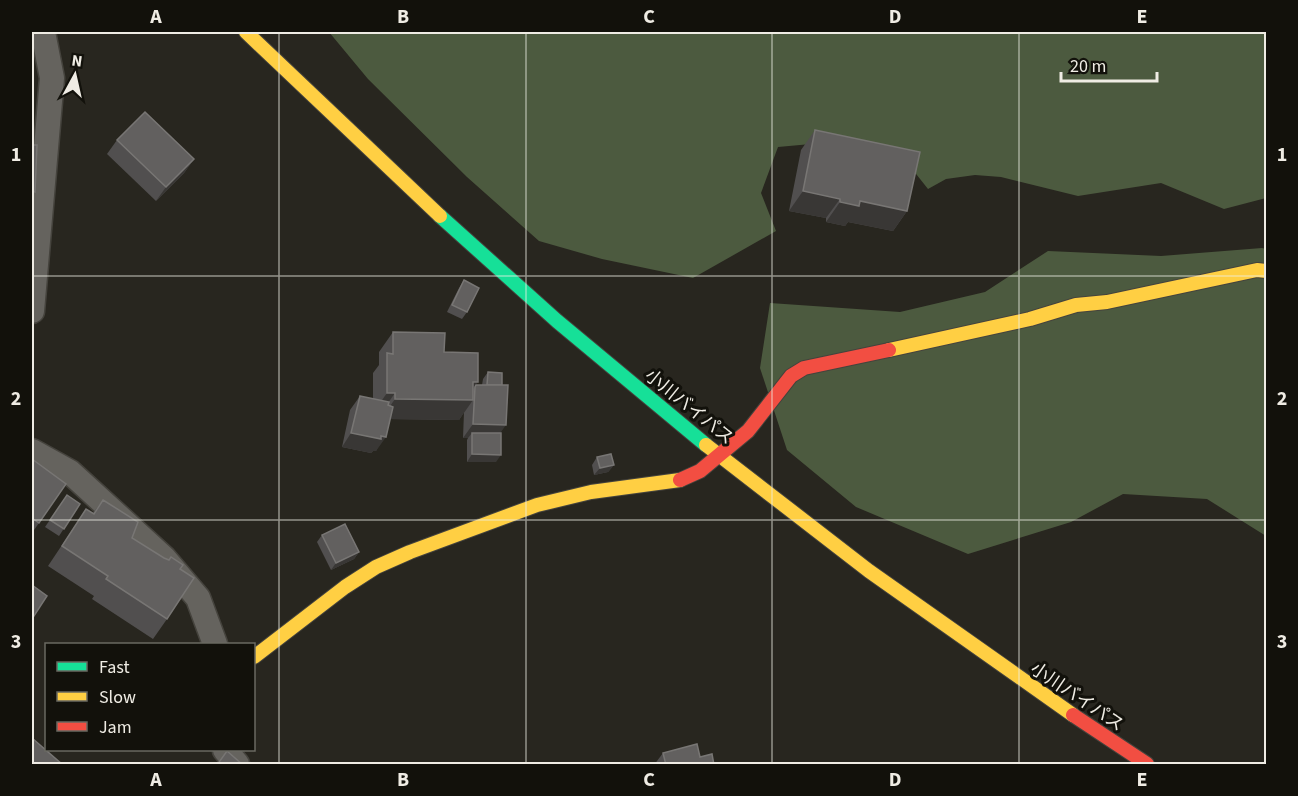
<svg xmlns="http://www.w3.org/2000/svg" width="1298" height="796" font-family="'Source Sans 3','Noto Sans JP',sans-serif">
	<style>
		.forest { fill: #4c5a3f }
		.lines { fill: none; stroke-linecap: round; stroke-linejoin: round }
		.street-casing { stroke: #45433d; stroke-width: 27 }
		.fast-casing { stroke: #45433d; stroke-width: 16 }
		.slow-casing { stroke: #45433d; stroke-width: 16 }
		.jam-casing { stroke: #45433d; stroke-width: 16 }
		.street { stroke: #65635e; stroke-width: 24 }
		.fast { stroke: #16e098; stroke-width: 14 }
		.slow { stroke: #ffcf43; stroke-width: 14 }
		.jam { stroke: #f24e42; stroke-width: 14 }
		.wall { fill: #514f4f }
		.shaded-wall { fill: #393735 }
		.building { fill: #62605f; stroke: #787674; stroke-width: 1.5 }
		.grid { fill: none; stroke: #efece4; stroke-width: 1.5; stroke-opacity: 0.55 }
		.labels { text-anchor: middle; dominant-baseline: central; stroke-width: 6; stroke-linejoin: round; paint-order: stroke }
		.street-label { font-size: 18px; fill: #efece4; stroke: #12110b }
		.neatline { fill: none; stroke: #efece4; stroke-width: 2 }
		.grid-label { font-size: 20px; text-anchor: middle; font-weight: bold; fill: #efece4 }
	</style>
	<rect width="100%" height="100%" fill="#28261f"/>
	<g class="forest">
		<path d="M329 32H1266V198L1224 209 1161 183 1078 196 1001 177 975 175 946 179 928 189 905 160 811 144 778 147 761 193 776 231 693 278 602 259 539 241 467 177 368 79Z"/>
		<path d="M1262 248 1266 249V536L1207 499 1123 494 1071 522 968 554 856 507 787 450 760 368 770 303 900 312 985 292 1048 251 1161 256Z"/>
	</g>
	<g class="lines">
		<g class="street-casing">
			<g id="street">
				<path d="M32 311 52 78 43 32"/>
				<path d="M32 451 70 472 164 558 198 598 215 644"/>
				<path d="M225 750 237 764"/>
			</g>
		</g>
		<g class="fast-casing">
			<path id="fast" d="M440 216 557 321 706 445"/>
		</g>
		<g class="slow-casing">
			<g id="slow">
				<path d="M246 32 440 216"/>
				<path d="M889 350 1030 319 1076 305 1107 302 1257 270 1266 271"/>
				<path d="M706 445 869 571 1073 715"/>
				<path d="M254 657 345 587 376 567 410 552 537 505 591 492 680 480"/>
			</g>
		</g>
		<g class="jam-casing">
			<g id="jam">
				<path d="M680 480 700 471 748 431 791 376 804 368 889 350"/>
				<path d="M1073 715 1147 764"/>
			</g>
		</g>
		<use href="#street" class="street"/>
		<use href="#fast" class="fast"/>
		<use href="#slow" class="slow"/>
		<use href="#jam" class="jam"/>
	</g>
	<g class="wall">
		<path d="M815 130 907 211 893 231 848 222 845 226 826 222V218L789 211 801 150Z"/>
		<path d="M117 140 194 159 184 173 156 201 107 154Z"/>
		<path d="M464 280 467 312 462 319 447 312 459 288Z"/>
		<path d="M393 332 476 385H482L483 379 488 372 502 385 500 433 496 462H467V440L468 438H463L464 412 459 420 390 419 376 451H373L371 453 342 447 350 410 360 396 373 399V373L379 365V352Z"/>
		<path d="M597 457 614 465 608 472 594 475 592 465Z"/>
		<path d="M32 459 66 484 32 533Z"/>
		<path d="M67 495 80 504 59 536 45 527Z"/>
		<path d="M103 500 132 538 180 569 167 619 153 639 92 599 94 596 48 566 86 509 93 513Z"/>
		<path d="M322 535 359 552 354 559 331 570 317 542Z"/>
		<path d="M663 753 700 757 714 765H654Z"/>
	</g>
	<g class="shaded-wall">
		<path d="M194 159 184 173 156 201 166 187Z"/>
		<path d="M803 191 840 199 826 218 789 211Z"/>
		<path d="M860 201 907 211 893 231 848 222 845 226 826 222 840 202Z"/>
		<path d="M473 382H478L465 400H473L459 420 381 419 395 399Z"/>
		<path d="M387 393H395L381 413H373Z"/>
		<path d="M473 424 506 425 496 439 472 433 468 438H463Z"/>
		<path d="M351 433 381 436 386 437 376 451H373L371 453 342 447Z"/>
		<path d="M472 454 501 455 496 462H467Z"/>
		<path d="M614 465 608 472 594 475 600 468Z"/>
		<path d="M359 552 354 559 331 570 336 563Z"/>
	</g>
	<g class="building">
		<path d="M145 112 194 159 166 187 117 140Z"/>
		<path d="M815 130 920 152 907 211 860 201 859 206 840 202V199L803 191Z"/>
		<path d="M32 145H37L35 192 32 191Z"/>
		<path d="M464 280 479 288 467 312 452 305Z"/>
		<path d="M393 332 445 333 444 352 478 353V382H473V400L395 399V393H387V353L393 354Z"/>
		<path d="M488 372 502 373V385H487Z"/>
		<path d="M476 385H508L506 425 473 424 475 387Z"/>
		<path d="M360 396 389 402 388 405 393 407 386 437 381 436V439L351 433Z"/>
		<path d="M472 433H501V455L472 454Z"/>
		<path d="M611 454 614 465 600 468 597 457Z"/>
		<path d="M32 459 66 484 39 523 32 518Z"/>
		<path d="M67 495 80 504 64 529 50 520Z"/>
		<path d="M103 500 138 522 132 538 164 558 169 560 171 557 183 565 180 569 194 578 167 619 106 579 108 576 62 546 86 509 94 514Z"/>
		<path d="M345 524 359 552 336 563 322 535Z"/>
		<path d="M32 585 47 596 32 619Z"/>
		<path d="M32 738 63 765H32Z"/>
		<path d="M697 744 700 757 712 754 714 765H666L663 753Z"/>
		<path d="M227 751 243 765H217Z"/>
	</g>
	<path class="grid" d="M279 32V764M526 32V764M772 32V764M1019 32V764M32 276H1266M32 520H1266"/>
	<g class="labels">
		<g class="street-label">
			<text transform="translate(689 407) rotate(39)">小川バイパス</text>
			<text transform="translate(1077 697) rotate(34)">小川バイパス</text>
		</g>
	</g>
	<rect width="1298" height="796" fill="none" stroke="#12110b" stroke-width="66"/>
	<rect x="45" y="643" width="210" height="108" fill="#12110b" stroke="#6a6962" stroke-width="1.5"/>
	<rect x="57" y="662" width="30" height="9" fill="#16e098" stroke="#6a6962" stroke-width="1.5"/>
	<text x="99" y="673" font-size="18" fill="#efece4">Fast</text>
	<rect x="57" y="692" width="30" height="9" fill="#ffcf43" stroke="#6a6962" stroke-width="1.5"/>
	<text x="99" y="703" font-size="18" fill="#efece4">Slow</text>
	<rect x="57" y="722" width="30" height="9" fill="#f24e42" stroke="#6a6962" stroke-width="1.5"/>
	<text x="99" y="733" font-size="18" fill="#efece4">Jam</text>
	<g transform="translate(75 75) rotate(8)" stroke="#12110b" stroke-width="4.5" paint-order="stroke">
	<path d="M0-4.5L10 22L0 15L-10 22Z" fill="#efece4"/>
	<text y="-9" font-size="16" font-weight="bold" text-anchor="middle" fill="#efece4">N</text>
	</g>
	<path d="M1061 72v9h96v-9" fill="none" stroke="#efece4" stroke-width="3"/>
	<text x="1070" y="72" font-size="18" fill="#efece4" stroke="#12110b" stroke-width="4.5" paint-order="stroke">20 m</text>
	<rect x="33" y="33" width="1232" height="730" class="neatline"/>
	<g class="grid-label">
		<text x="156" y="23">A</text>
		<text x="403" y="23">B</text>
		<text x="649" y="23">C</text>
		<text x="895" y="23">D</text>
		<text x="1142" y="23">E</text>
		<text x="16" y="161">1</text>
		<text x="1282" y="161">1</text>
		<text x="16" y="405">2</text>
		<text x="1282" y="405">2</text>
		<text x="16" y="648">3</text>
		<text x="1282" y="648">3</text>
		<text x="156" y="786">A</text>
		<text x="403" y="786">B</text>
		<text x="649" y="786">C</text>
		<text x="895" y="786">D</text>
		<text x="1142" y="786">E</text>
	</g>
</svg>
